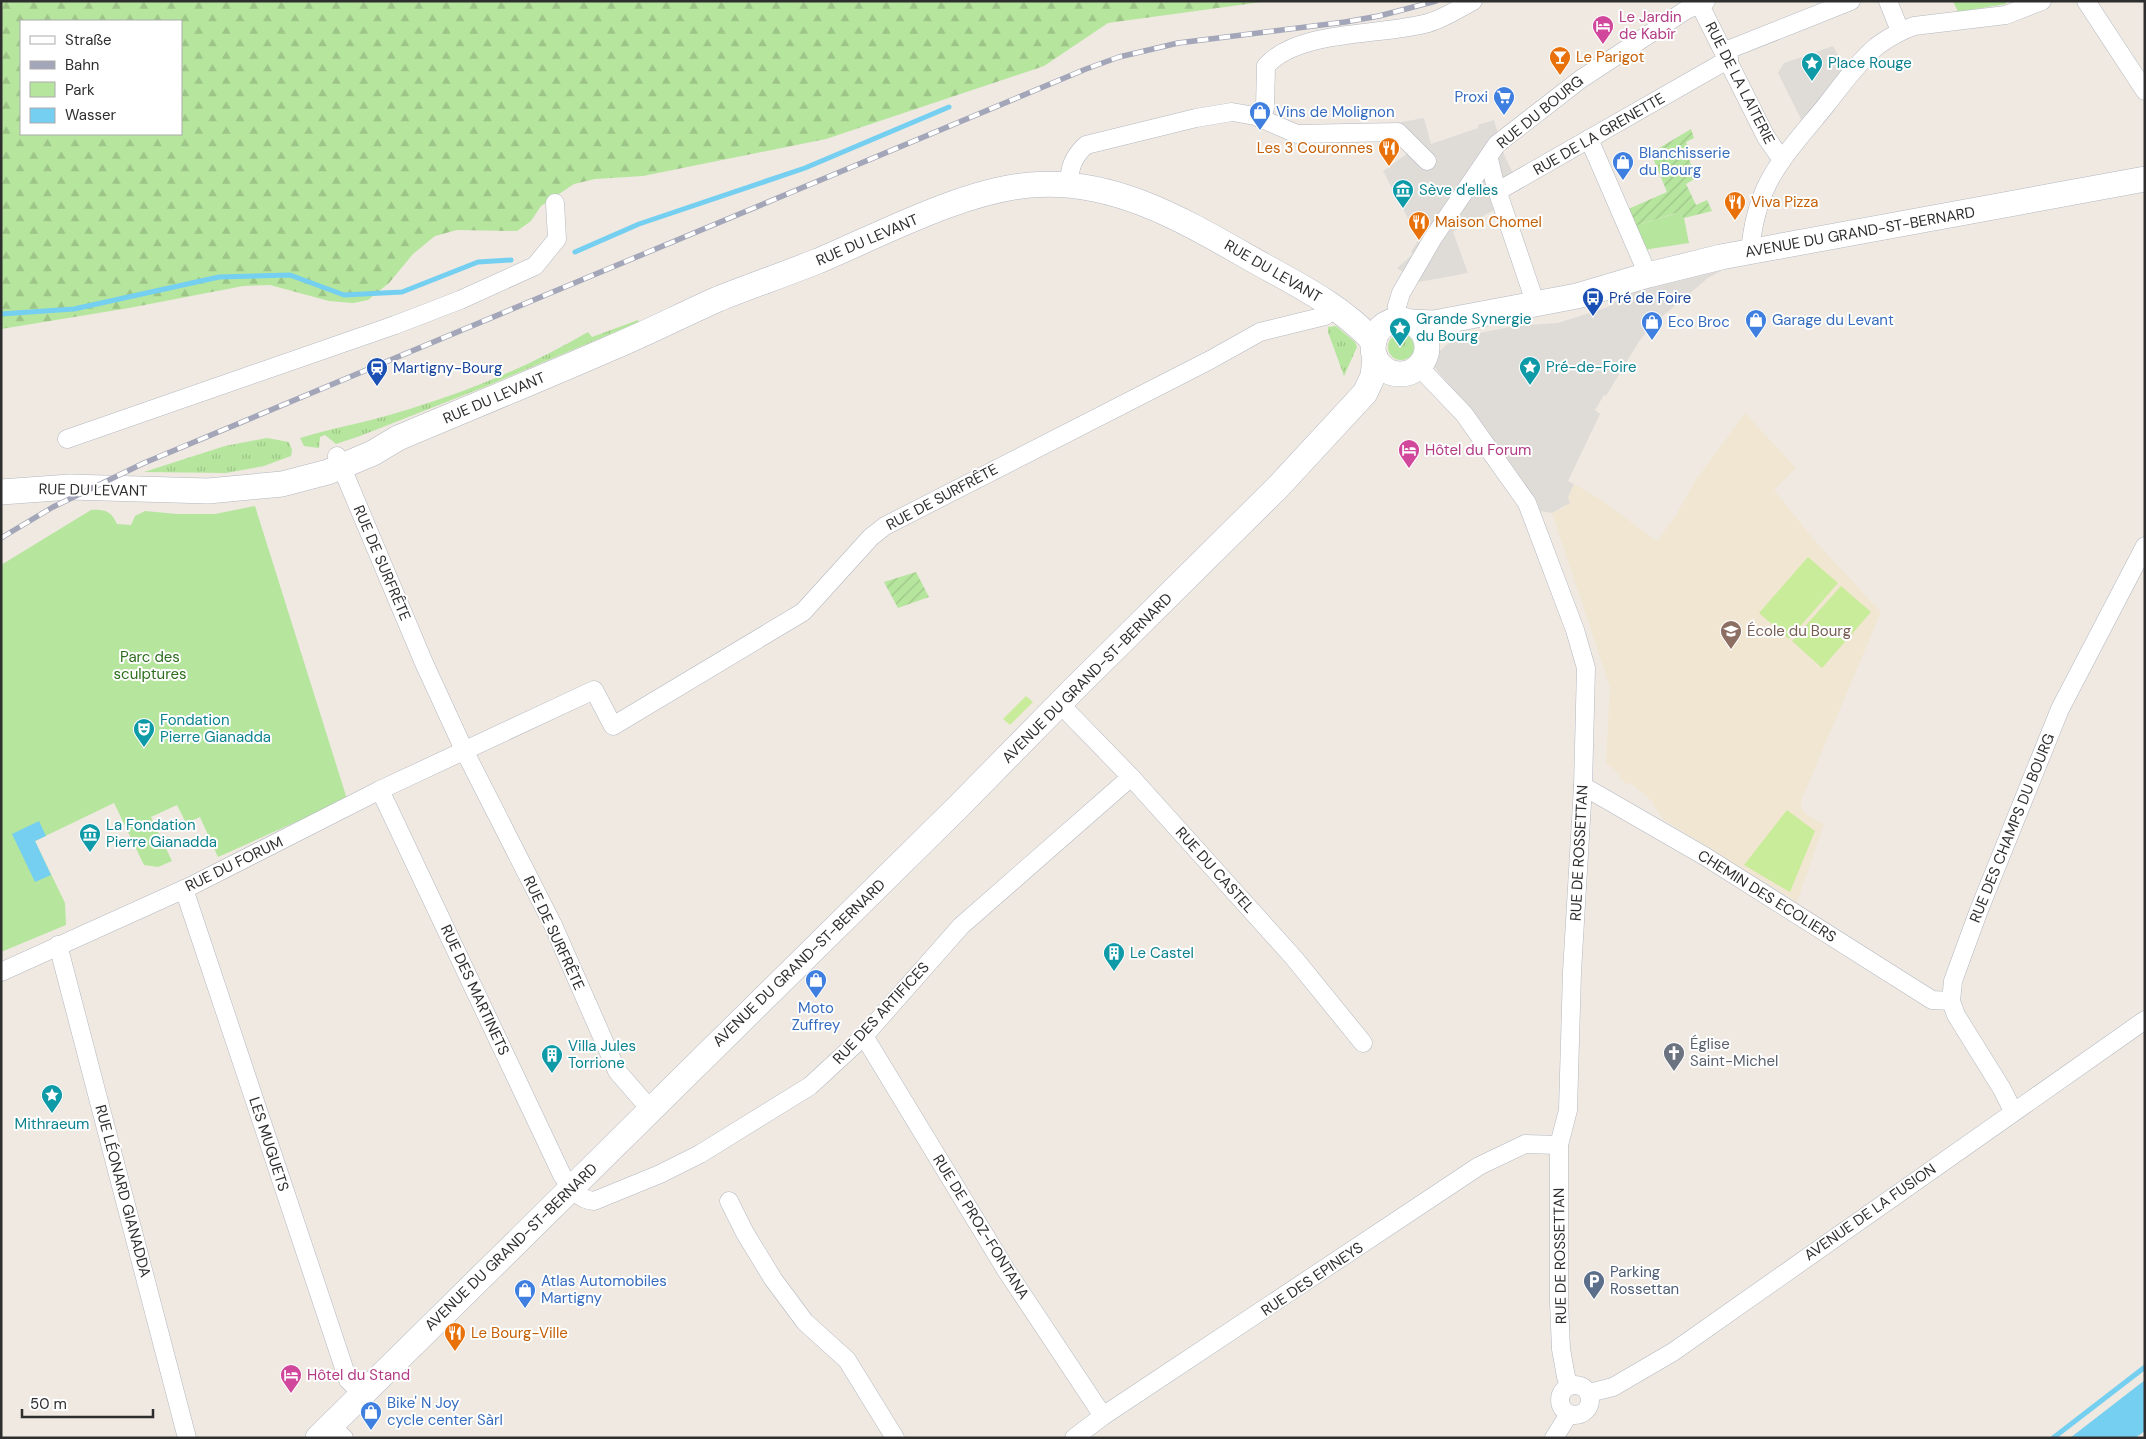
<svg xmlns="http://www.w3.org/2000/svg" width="2146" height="1439" font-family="'DM Sans',sans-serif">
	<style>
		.education { fill: #f0e6d1 }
		.grass { fill: url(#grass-tufts) }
		.forest { fill: url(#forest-firs); fill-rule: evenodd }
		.park { fill: #b6e59e }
		.garden { fill: url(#garden-furrows) }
		.pitch { fill: #c9ec9a }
		.plaza { fill: #dfdcd8 }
		.water { fill: #75cff0 }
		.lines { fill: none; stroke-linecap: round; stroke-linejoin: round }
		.stream { stroke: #75cff0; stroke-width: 5 }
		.street-casing { stroke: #b4b7c1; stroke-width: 19 }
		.secondary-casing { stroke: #b4b7c1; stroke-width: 26 }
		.street { stroke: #fff; stroke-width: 18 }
		.secondary { stroke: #fff; stroke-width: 25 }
		.rail-casing { stroke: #a3a6b8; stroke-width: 5.5 }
		.rail { stroke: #fff; stroke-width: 4; stroke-dasharray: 11; stroke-linecap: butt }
		.labels { text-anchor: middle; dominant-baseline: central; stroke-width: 4; stroke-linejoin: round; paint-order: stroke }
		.hotel-label { font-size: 15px; fill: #b23c85; stroke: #fff; text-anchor: start }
		.food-label { font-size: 15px; fill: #c56008; stroke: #fff; text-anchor: start }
		.culture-label { font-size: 15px; fill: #0d838f; stroke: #fff; text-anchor: start }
		.street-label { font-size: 15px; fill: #2e2e2e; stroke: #fff }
		.shop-label { font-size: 15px; fill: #366cbe; stroke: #fff; text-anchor: start }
		.transit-label { font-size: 15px; fill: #164399; stroke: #fff; text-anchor: start }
		.education-label { font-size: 15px; fill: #785e54; stroke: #fff; text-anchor: start }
		.park-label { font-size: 15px; fill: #2c6e1b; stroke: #fff }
		.worship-label { font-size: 15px; fill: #5b616d; stroke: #fff; text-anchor: start }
		.service-label { font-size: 15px; fill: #4e5e75; stroke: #fff; text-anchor: start }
	</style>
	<defs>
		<pattern id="grass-tufts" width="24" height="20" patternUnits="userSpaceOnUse" patternTransform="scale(1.25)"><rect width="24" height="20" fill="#b6e59e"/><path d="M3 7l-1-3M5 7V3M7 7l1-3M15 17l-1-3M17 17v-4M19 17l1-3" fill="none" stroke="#9dc588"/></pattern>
		<pattern id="forest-firs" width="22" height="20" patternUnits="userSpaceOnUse" patternTransform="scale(1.25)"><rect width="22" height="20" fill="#b6e59e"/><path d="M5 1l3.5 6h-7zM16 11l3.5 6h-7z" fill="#9dc588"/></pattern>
		<pattern id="garden-furrows" width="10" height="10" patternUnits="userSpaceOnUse" patternTransform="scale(1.25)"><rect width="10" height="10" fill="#b6e59e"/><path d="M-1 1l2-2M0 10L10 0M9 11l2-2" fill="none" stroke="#9dc588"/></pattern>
	</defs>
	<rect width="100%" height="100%" fill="#efe9e1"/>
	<path class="education" d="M1745 413 1796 468 1774 490 1815 541 1881 612 1801 801 1802 809 1807 815 1824 824 1797 902 1664 820 1653 804V802L1631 783 1628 785 1619 777 1620 775 1606 763 1610 687 1552 513 1564 508 1574 484 1598 498 1657 541 1676 515 1695 481Z"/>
	<g class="grass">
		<path d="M638 320 639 322 482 388 360 436 336 444 325 435 320 437 319 448 304 446 300 438C332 428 364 423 396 413 463 394 528 367 588 332L592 337Z"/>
		<path d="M1336 326 1355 342 1357 347 1344 376 1328 332V327Z"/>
		<circle cx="1401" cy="347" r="13"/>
		<path d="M267 438 289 442 292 450 291 456 264 466 226 473 144 472 225 446Z"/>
	</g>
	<path class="forest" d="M1 1H1269L1108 23 1044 66 826 139 643 176 595 179 574 184 541 206 531 221 517 231 457 230 435 236 413 254 389 283 368 300 353 303 329 301 270 285 243 286 129 308 1 329ZM21 21H181V134H21Z"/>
	<g class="park">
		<path d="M1953 1H2006V4L1958 12Z"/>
		<path d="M1677 213 1684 218 1689 243 1643 250 1632 227Z"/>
		<path d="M255 506 347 799 218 857 200 817 186 823 177 805 151 817 172 861 158 867 144 865 114 803 35 841 65 903 66 925 1 952V565L91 510C105 509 111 511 117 524L131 525 135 516 145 511 177 514H215Z"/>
	</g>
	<g class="garden">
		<path d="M1691 129 1694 138 1686 142 1689 149 1686 151 1696 178 1686 184 1696 205 1707 200 1712 211 1684 218 1676 213 1632 227 1626 210 1667 192 1651 153Z"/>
		<path d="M916 572 929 597 898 608 884 582Z"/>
	</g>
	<g class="pitch">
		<path d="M1808 557 1838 583 1789 639 1759 613Z"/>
		<path d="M1841 586 1871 612 1822 668 1792 641Z"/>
		<path d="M1026 696 1033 702 1010 725 1003 719Z"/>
		<path d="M1787 810 1815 831 1790 892 1744 865Z"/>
	</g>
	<g class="plaza">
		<path d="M1833 46 1848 73 1802 121 1778 73 1784 63Z"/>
		<path d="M1424 118 1431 144 1478 128V125L1494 120 1505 157 1521 189 1504 196 1498 208 1453 232 1468 273 1419 282 1397 268 1413 254 1411 252 1419 239 1383 171 1408 153 1401 147 1398 149 1393 141 1396 123Z"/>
		<path d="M1721 268V271L1708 278 1652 325 1638 343 1606 396 1604 395 1595 410 1600 414 1568 481 1574 484 1568 497 1570 503 1552 513 1539 511 1464 404 1432 364 1434 357 1446 345 1464 336 1515 326 1558 323 1608 307 1628 292Z"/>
	</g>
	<g class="water">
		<path d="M39 821 46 836 35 841 51 875 35 882 12 834Z"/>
		<path d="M2145 1380V1431L2135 1438H2070Z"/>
	</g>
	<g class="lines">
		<g class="stream">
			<path d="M575 252 639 224 805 168 949 107"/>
			<path d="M1 314 74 309 219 277 290 275 344 295 402 292 478 262 511 260"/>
			<path d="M2053 1438 2145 1367"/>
		</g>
		<g class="street-casing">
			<g id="street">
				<path d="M1698 1 1766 137 1782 160"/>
				<path d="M1888 1 1900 31"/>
				<path d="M2086 1 2145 91"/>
				<path d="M1725 51 1851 1"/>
				<path d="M1262 118 1265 108 1266 66C1298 29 1383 36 1428 23 1443 19 1458 9 1473 1"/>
				<path d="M1589 139 1648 275"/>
				<path d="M1489 159 1495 184 1535 302"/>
				<path d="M1069 186C1069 168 1073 157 1086 145L1196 118 1232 112 1255 116 1297 134 1398 132 1427 161"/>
				<path d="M1498 191 1729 59"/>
				<path d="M1750 253C1752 228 1757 205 1768 183 1783 154 1807 129 1827 104 1842 85 1858 62 1877 46 1888 38 1900 31 1914 26L2006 15 2042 1"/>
				<path d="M1398 320 1397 306 1401 293 1433 238 1497 144 1581 79 1686 10 1706 1"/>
				<path d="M1419 367 1464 414 1527 503 1575 630 1586 668 1583 786 1572 972 1568 1110 1559 1145V1302L1561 1349 1566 1377 1570 1385"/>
				<path d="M67 439 395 325 460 300 535 266 557 239 555 203"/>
				<path d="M337 456 424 663 465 752 553 925 617 1071 650 1109"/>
				<path d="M1060 704 1131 777 1294 958 1363 1043"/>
				<path d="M1583 786 1706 857 1932 1000 1951 1001"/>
				<path d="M380 790 562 1175C570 1187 579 1200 594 1201L660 1174 700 1154 810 1086 864 1036 961 926 1131 777"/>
				<path d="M184 889 348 1380 362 1394"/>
				<path d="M58 945 187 1438"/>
				<path d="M1 972 189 887 380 790 594 690 613 726 803 612 871 537 885 526 1210 360 1260 332 1325 316 1334 306"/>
				<path d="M864 1036 1006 1270 1103 1416"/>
				<path d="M2013 1111 2002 1089 1956 1015 1951 1001 1953 981 1979 910 2060 709 2145 546"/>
				<path d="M729 1201 745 1233 773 1279 805 1322 847 1360 895 1438"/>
				<circle cx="1575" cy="1400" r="15"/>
				<path d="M1589 1393 1613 1387 1673 1352 2145 1020"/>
				<path d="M329 1425 344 1438"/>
				<path d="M1074 1438 1103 1416 1479 1166 1525 1144 1559 1145"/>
				<path d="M1554 1438 1569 1414"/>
			</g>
		</g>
		<g class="secondary-casing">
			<g id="secondary">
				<circle cx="1400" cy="347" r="27"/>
				<path d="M1409 322 1434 323 1577 296 1648 275 1721 257 2145 179"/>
				<path d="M1 492 70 487 208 491 282 484 328 472 373 453 398 438C469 408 540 379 611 348 647 333 682 315 718 299 751 286 785 274 818 261 882 234 962 191 1030 185 1117 177 1191 225 1264 266 1304 288 1343 308 1374 342"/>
				<path d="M318 1438 959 806 1074 689 1279 486 1365 393 1373 376 1375 357"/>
			</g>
		</g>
		<use href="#street" class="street"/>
		<use href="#secondary" class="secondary"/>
		<g class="rail-casing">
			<path id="rail" d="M1 538 53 507 144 463 1086 69 1119 57 1178 43 1345 22 1379 16 1436 1"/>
		</g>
		<use href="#rail" class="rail"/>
	</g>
	<defs>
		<g id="hotel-pin" transform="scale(1.125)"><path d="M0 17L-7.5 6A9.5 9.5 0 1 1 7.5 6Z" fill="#d1479c" stroke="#fff"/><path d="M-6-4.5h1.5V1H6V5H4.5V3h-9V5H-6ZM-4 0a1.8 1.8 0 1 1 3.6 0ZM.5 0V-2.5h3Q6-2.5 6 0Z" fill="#fff"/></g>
		<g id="bar-pin" transform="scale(1.125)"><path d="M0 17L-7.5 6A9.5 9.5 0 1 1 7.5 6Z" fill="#e8710a" stroke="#fff"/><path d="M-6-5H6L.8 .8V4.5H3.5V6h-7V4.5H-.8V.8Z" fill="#fff"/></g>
		<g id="sight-pin" transform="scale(1.125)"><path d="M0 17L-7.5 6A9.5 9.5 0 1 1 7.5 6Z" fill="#0f9aa8" stroke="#fff"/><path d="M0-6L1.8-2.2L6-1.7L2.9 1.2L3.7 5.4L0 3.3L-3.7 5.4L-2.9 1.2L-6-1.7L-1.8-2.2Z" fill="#fff"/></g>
		<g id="supermarket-pin" transform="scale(1.125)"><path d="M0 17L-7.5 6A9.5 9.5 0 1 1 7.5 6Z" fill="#3f7fe0" stroke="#fff"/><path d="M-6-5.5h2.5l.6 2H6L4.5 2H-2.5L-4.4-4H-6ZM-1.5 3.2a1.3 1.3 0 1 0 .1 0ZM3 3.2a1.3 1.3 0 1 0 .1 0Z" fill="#fff"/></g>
		<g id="shop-pin" transform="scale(1.125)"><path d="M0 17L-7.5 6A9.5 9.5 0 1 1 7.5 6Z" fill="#3f7fe0" stroke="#fff"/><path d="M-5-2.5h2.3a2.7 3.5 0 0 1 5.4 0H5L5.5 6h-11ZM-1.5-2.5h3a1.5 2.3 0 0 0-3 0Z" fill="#fff"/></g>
		<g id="restaurant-pin" transform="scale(1.125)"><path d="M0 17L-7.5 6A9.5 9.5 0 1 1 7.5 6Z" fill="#e8710a" stroke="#fff"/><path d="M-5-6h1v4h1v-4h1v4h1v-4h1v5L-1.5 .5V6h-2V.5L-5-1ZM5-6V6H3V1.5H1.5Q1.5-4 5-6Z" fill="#fff"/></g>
		<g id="museum-pin" transform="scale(1.125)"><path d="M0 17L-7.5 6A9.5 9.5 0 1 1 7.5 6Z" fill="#0f9aa8" stroke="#fff"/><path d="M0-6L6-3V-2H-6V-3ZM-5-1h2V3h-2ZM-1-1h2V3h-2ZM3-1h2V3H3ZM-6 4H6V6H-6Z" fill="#fff"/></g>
		<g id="bus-pin" transform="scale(1.125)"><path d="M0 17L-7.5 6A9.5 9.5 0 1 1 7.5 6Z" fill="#1a4fb4" stroke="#fff"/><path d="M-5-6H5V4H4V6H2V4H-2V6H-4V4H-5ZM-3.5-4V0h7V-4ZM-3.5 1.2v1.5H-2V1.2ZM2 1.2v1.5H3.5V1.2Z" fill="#fff"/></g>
		<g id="station-pin" transform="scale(1.125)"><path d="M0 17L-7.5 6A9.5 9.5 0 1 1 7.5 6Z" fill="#1a4fb4" stroke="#fff"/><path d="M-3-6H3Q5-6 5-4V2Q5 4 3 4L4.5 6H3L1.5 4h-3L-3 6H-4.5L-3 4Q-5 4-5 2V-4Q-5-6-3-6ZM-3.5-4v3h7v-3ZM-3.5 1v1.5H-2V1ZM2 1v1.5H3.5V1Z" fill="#fff"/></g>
		<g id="school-pin" transform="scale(1.125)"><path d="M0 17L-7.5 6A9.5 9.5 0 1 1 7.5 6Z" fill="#8d6e63" stroke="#fff"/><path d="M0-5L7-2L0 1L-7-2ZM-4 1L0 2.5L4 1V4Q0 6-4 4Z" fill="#fff"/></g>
		<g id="theatre-pin" transform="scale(1.125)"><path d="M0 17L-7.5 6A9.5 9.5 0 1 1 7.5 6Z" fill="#0f9aa8" stroke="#fff"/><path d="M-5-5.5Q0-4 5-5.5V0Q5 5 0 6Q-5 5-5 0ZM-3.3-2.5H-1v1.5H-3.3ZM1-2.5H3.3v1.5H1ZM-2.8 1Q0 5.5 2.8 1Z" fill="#fff"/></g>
		<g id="building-pin" transform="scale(1.125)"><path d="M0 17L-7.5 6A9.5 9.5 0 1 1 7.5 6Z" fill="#0f9aa8" stroke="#fff"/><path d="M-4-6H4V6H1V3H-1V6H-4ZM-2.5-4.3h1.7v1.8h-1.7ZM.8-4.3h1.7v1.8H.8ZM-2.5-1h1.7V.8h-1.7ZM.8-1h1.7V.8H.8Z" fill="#fff"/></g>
		<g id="church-pin" transform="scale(1.125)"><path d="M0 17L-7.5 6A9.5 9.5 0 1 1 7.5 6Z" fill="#6b7280" stroke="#fff"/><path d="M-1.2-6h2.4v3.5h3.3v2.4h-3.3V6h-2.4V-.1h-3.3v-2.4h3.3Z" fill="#fff"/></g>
		<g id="parking-pin" transform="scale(1.125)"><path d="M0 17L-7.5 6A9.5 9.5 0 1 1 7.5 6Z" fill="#5c6f8a" stroke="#fff"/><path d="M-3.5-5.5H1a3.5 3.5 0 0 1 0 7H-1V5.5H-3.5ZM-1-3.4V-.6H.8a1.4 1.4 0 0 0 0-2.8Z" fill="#fff"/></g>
	</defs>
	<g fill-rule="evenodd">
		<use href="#hotel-pin" x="1603" y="26"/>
		<use href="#bar-pin" x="1560" y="57"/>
		<use href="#sight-pin" x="1812" y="63"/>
		<use href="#supermarket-pin" x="1504" y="97"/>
		<use href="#shop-pin" x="1260" y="112"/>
		<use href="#restaurant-pin" x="1389" y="148"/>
		<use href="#shop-pin" x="1623" y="162"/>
		<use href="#museum-pin" x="1403" y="190"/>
		<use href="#restaurant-pin" x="1735" y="202"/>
		<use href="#restaurant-pin" x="1419" y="222"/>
		<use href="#bus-pin" x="1593" y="298"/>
		<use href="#shop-pin" x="1756" y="320"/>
		<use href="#shop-pin" x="1652" y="322"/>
		<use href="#sight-pin" x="1400" y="328"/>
		<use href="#sight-pin" x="1530" y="367"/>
		<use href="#station-pin" x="377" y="368"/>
		<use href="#hotel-pin" x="1409" y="450"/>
		<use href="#school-pin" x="1731" y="631"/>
		<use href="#theatre-pin" x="144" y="729"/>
		<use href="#museum-pin" x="90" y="834"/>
		<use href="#building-pin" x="1114" y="953"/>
		<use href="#shop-pin" x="816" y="980"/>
		<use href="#church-pin" x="1674" y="1053"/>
		<use href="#building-pin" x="552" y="1055"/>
		<use href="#sight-pin" x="52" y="1095"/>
		<use href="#parking-pin" x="1594" y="1281"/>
		<use href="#shop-pin" x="525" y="1290"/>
		<use href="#restaurant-pin" x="455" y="1333"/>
		<use href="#hotel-pin" x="291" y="1375"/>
		<use href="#shop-pin" x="371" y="1412"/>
	</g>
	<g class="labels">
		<g class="hotel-label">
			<text x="1619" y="17">Le Jardin<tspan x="1619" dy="17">de Kabîr</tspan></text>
			<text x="1425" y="450">Hôtel du Forum</text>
			<text x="307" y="1375">Hôtel du Stand</text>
		</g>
		<g class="food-label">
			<text x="1576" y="57">Le Parigot</text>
			<text x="1373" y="148" text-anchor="end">Les 3 Couronnes</text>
			<text x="1751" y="202">Viva Pizza</text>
			<text x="1435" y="222">Maison Chomel</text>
			<text x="471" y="1333">Le Bourg-Ville</text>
		</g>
		<g class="culture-label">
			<text x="1828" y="63">Place Rouge</text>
			<text x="1419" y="190">Sève d'elles</text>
			<text x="1416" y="319">Grande Synergie<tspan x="1416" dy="17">du Bourg</tspan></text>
			<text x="1546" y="367">Pré-de-Foire</text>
			<text x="160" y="720">Fondation<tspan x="160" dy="17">Pierre Gianadda</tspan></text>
			<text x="106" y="825">La Fondation<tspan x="106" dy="17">Pierre Gianadda</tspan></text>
			<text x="1130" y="953">Le Castel</text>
			<text x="568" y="1046">Villa Jules<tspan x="568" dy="17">Torrione</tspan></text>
			<text x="52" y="1124" text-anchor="middle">Mithraeum</text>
		</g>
		<g class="street-label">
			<text transform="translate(1740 83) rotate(63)">RUE DE LA LAITERIE</text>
			<text transform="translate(1540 112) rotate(-39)">RUE DU BOURG</text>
			<text transform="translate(1599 134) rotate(-30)">RUE DE LA GRENETTE</text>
			<text transform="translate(1860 232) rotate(-10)">AVENUE DU GRAND-ST-BERNARD</text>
			<text transform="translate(867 240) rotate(-23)">RUE DU LEVANT</text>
			<text transform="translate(1273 271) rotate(30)">RUE DU LEVANT</text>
			<text transform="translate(494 398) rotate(-23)">RUE DU LEVANT</text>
			<text transform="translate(93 490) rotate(1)">RUE DU LEVANT</text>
			<text transform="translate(942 497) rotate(-28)">RUE DE SURFRÊTE</text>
			<text transform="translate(382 563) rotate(67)">RUE DE SURFRÊTE</text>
			<text transform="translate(1087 678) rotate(-45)">AVENUE DU GRAND-ST-BERNARD</text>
			<text transform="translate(2012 828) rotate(-68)">RUE DES CHAMPS DU BOURG</text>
			<text transform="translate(1579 853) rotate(-87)">RUE DE ROSSETTAN</text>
			<text transform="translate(234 864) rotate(-26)">RUE DU FORUM</text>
			<text transform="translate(1215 870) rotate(48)">RUE DU CASTEL</text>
			<text transform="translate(1767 896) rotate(32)">CHEMIN DES ECOLIERS</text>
			<text transform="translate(554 933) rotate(65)">RUE DE SURFRÊTE</text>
			<text transform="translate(799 963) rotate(-44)">AVENUE DU GRAND-ST-BERNARD</text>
			<text transform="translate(475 990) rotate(65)">RUE DES MARTINETS</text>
			<text transform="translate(881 1013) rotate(-47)">RUE DES ARTIFICES</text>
			<text transform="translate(269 1144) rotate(72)">LES MUGUETS</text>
			<text transform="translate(123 1191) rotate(75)">RUE LÉONARD GIANADDA</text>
			<text transform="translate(1870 1212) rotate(-35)">AVENUE DE LA FUSION</text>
			<text transform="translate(981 1227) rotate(58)">RUE DE PROZ-FONTANA</text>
			<text transform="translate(511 1247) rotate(-44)">AVENUE DU GRAND-ST-BERNARD</text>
			<text transform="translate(1560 1256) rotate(-91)">RUE DE ROSSETTAN</text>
			<text transform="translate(1312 1279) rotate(-34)">RUE DES EPINEYS</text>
		</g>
		<g class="shop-label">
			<text x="1488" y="97" text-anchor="end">Proxi</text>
			<text x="1276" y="112">Vins de Molignon</text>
			<text x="1639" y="153">Blanchisserie<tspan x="1639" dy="17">du Bourg</tspan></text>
			<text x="1772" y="320">Garage du Levant</text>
			<text x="1668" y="322">Eco Broc</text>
			<text x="816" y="1008" text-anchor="middle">Moto<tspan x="816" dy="17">Zuffrey</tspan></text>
			<text x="541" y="1281">Atlas Automobiles<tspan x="541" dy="17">Martigny</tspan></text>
			<text x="387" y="1403">Bike' N Joy<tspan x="387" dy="17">cycle center Sàrl</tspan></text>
		</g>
		<g class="transit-label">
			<text x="1609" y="298">Pré de Foire</text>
			<text x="393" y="368">Martigny-Bourg</text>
		</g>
		<g class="education-label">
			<text x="1747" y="631">École du Bourg</text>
		</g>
		<g class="park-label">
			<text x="150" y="657">Parc des<tspan x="150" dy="17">sculptures</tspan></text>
		</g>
		<g class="worship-label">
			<text x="1690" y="1044">Église<tspan x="1690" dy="17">Saint-Michel</tspan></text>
		</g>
		<g class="service-label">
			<text x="1610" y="1272">Parking<tspan x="1610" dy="17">Rossettan</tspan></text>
		</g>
	</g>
	<rect width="2146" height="1439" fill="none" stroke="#2e2e2e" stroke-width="5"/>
	<rect x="20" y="20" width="162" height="115" fill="#ffffff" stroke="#ababab"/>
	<rect x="30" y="36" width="25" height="8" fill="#ffffff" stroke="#ababab"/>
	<text x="65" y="45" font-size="15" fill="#2e2e2e">Straße</text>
	<rect x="30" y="61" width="25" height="8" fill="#a3a6b8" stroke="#ababab"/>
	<text x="65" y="70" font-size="15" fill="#2e2e2e">Bahn</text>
	<rect x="30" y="82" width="25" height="15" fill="#b6e59e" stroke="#ababab"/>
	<text x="65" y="95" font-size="15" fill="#2e2e2e">Park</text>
	<rect x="30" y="108" width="25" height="15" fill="#75cff0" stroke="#ababab"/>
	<text x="65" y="120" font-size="15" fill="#2e2e2e">Wasser</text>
	<path d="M22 1409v8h131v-8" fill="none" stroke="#2e2e2e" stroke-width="2.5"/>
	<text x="30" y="1409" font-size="15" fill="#2e2e2e" stroke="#ffffff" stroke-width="4" paint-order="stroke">50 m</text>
</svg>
